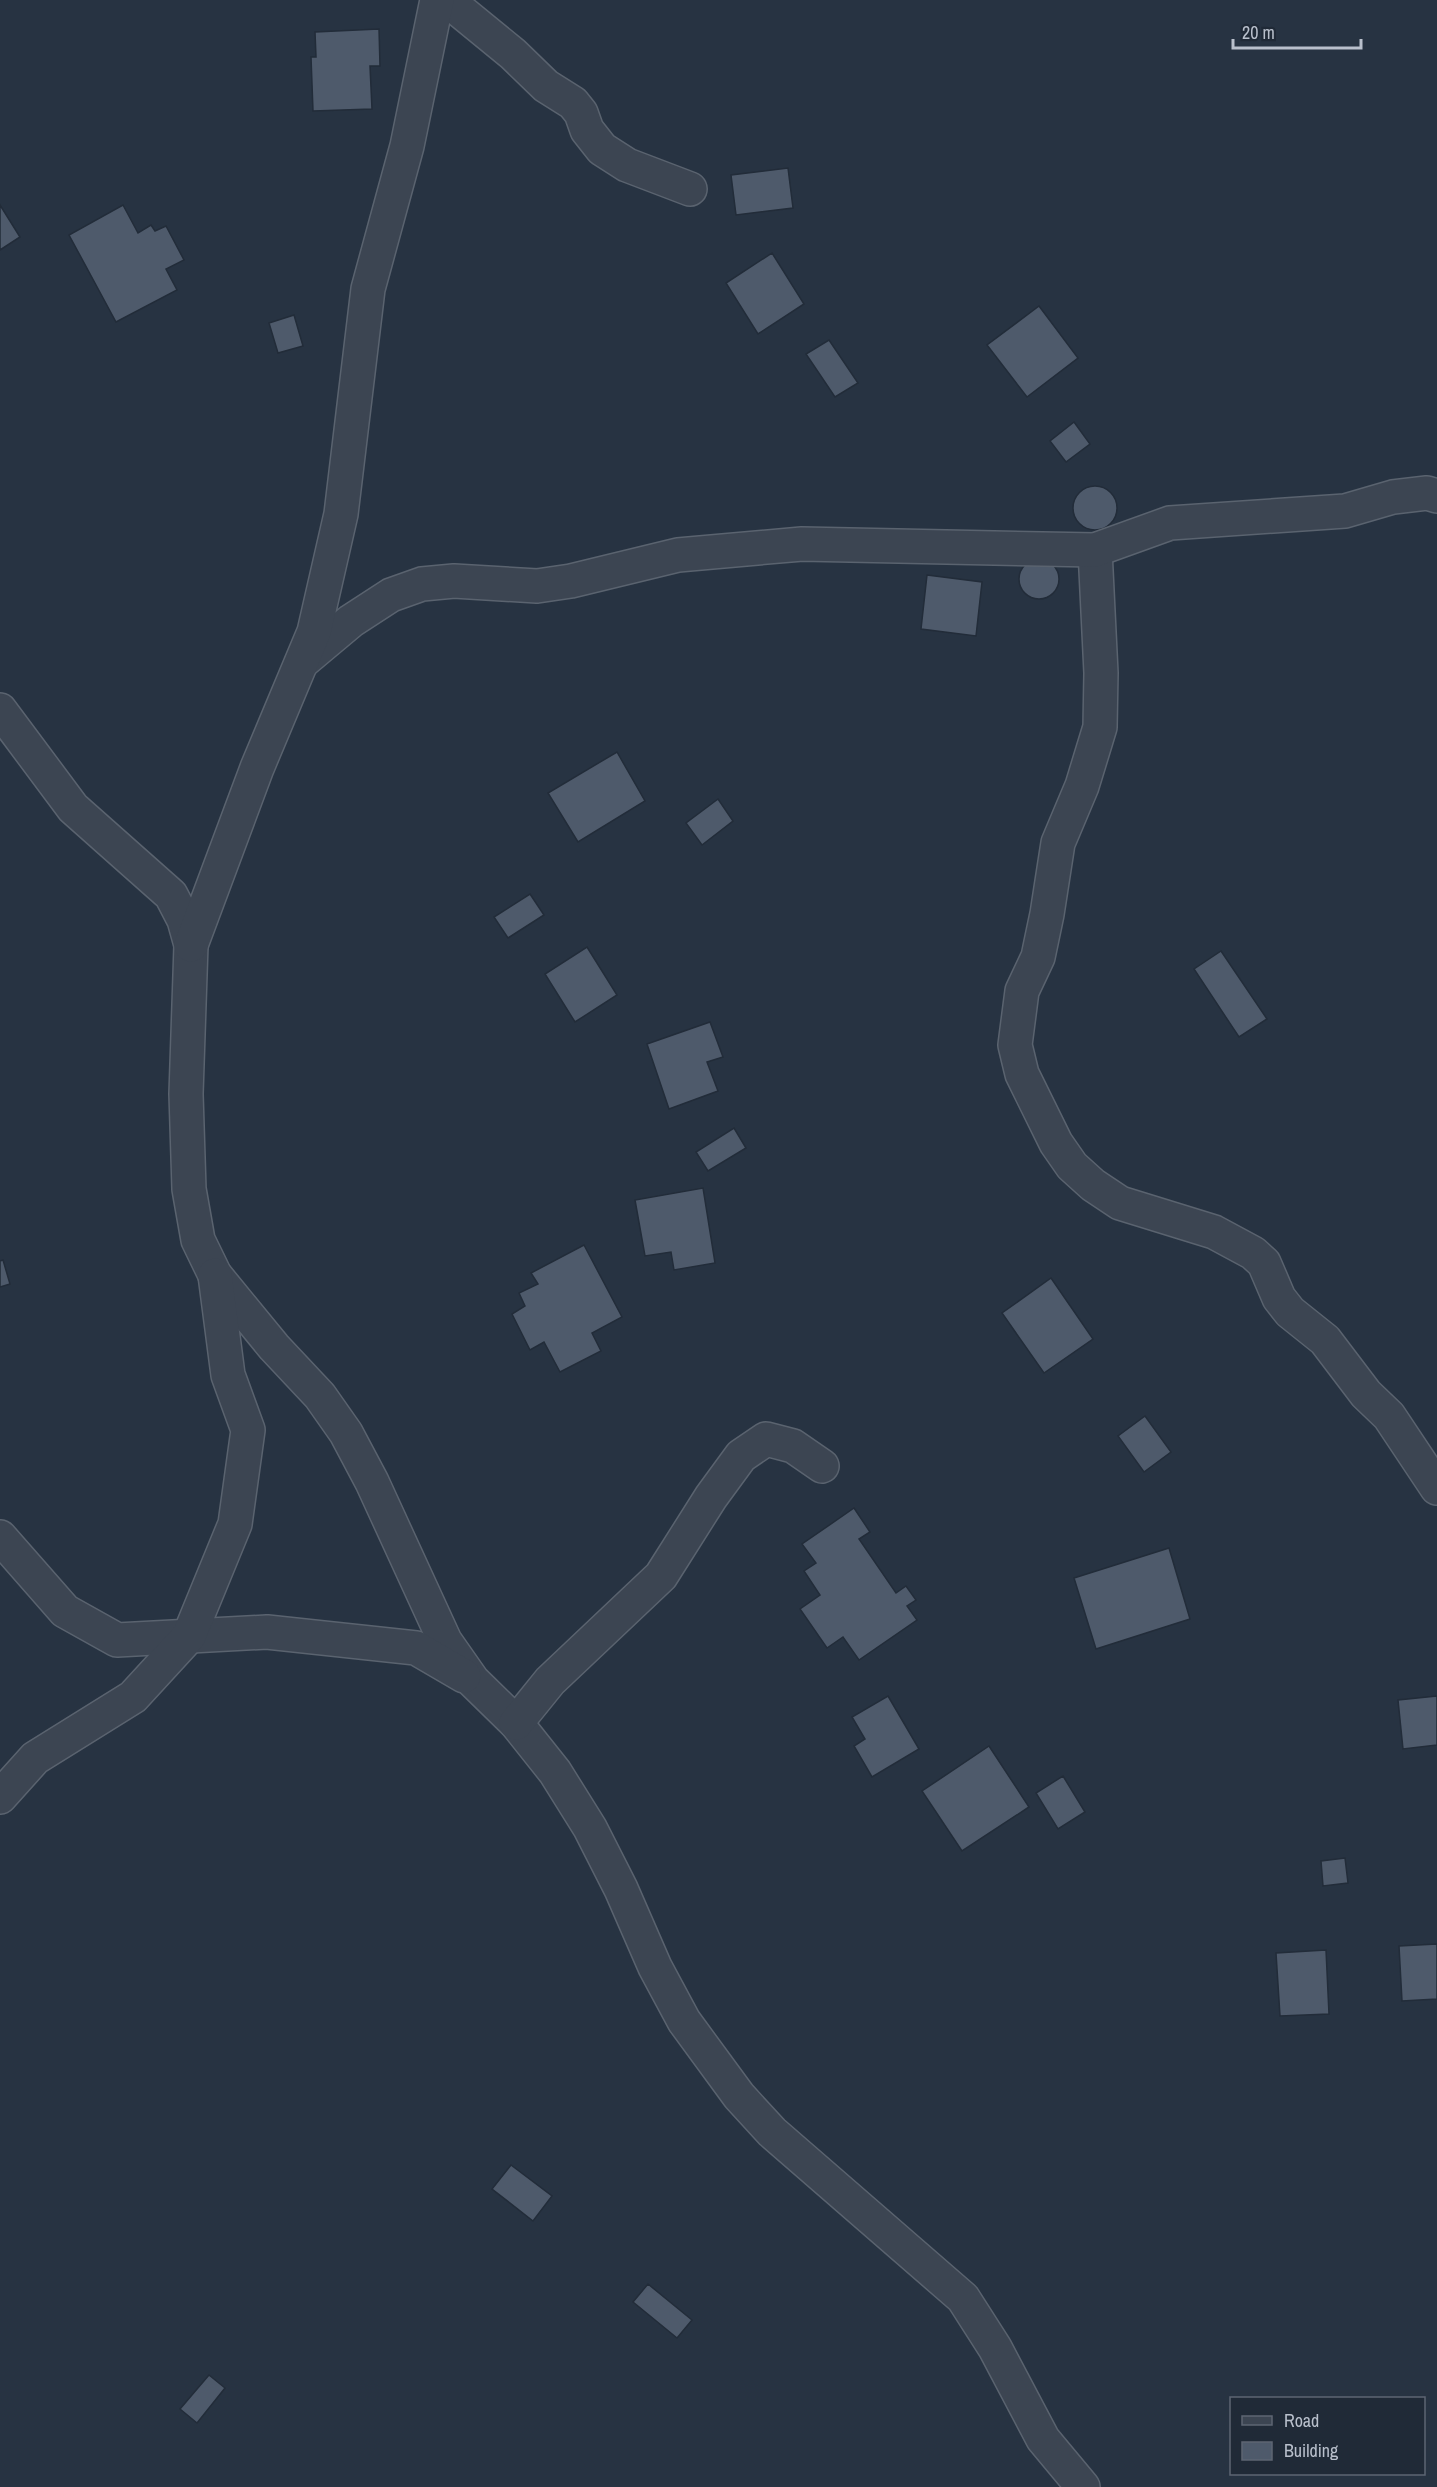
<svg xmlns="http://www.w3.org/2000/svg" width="1437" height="2487" viewBox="0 0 1437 2487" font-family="'Archivo Narrow',sans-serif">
<rect width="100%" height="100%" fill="#273342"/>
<g fill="#4e5a6b" stroke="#222c39" stroke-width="1.5">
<polygon points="379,29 380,66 370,66 372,109 313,111 311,57 316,57 315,32"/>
<polygon points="788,168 793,208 736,215 731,175"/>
<polygon points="0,205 20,237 0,250"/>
<polygon points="123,205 138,233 151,225 155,231 166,226 184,260 166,269 177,290 116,322 69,235"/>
<polygon points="772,253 804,304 758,334 726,283"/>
<polygon points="1039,306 1078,358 1027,397 987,345"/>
<polygon points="294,315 303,346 278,353 269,323"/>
<polygon points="829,340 858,383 835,397 806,354"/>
<polygon points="1074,422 1090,444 1066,462 1050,441"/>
<circle cx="1095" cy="508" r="22"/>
<circle cx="1039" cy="579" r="20"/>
<polygon points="927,575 982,582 976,636 921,629"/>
<polygon points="617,752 645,801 578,842 548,793"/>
<polygon points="718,799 733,821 702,845 686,823"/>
<polygon points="530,894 544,915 508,938 494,917"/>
<polygon points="587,947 617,995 575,1022 545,974"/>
<polygon points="1221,951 1267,1019 1239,1037 1194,969"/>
<polygon points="710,1022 723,1057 707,1062 718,1091 669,1109 647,1044"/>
<polygon points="734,1128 746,1148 708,1171 696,1152"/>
<polygon points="703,1188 715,1263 674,1270 671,1252 645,1256 635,1200"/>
<polygon points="584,1245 622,1317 592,1333 601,1351 560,1372 544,1342 530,1350 512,1314 525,1306 519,1293 538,1284 531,1273"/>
<polygon points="3,1260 10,1284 0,1287 0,1261"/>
<polygon points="1051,1278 1093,1339 1044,1373 1002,1313"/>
<polygon points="1145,1416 1171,1452 1144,1472 1118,1436"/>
<polygon points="854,1508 870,1532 859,1539 896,1593 906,1586 916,1600 907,1606 917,1620 859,1660 843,1637 827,1648 800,1609 820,1595 804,1571 816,1563 802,1544"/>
<polygon points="1169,1548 1190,1619 1096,1649 1074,1578"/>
<polygon points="888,1696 919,1749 872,1777 854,1746 865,1739 852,1717"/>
<polygon points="1437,1696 1437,1745 1403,1749 1398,1700"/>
<polygon points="989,1746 1029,1807 962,1851 922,1791"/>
<polygon points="1063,1776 1085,1812 1058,1829 1036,1793"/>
<polygon points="1345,1858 1348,1883 1323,1886 1321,1861"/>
<polygon points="1437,1944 1437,1999 1402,2001 1399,1946"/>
<polygon points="1326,1950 1329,2014 1280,2016 1276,1953"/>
<polygon points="511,2165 552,2196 533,2221 492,2189"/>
<polygon points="648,2284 692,2320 677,2338 633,2302"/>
<polygon points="209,2375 225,2388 197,2423 180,2409"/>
</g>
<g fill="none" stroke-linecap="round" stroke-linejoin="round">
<defs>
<g id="minor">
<polyline points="447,0 513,54 546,86 573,103 581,113 587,130 602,149 627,165 690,189"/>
<polyline points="1095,550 1101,673 1100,727 1082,786 1058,843 1047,914 1038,957 1022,991 1015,1045 1022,1074 1056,1143 1072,1166 1093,1185 1120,1203 1214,1232 1253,1253 1264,1263 1279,1298 1290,1312 1325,1340 1366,1394 1389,1416 1437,1488"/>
<polyline points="302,662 351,621 391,595 422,584 454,581 537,586 571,581 678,555 802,544 1095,550 1170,523 1345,511 1393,497 1427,493 1437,496"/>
<polyline points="0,710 73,808 171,895 184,920 191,945 186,1094 189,1189 198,1240 215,1275 274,1347 320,1396 346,1433 372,1482 445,1641 473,1681 516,1723 555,1772 590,1828 621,1889 655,1967 684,2021 739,2096 772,2132 963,2298 995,2348 1043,2439 1083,2487"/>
<polyline points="191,945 257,768 314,632 341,514 368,289 407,146 437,0"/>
<polyline points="0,1537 65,1611 117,1640 267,1632 416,1648 464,1676"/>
<polyline points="516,1723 550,1681 661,1576 711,1497 741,1456 766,1439 793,1446 822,1466"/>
<polyline points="0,1797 35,1758 133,1697 189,1636 235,1524 248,1430 228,1375 215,1275"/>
</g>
</defs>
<use href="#minor" stroke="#5a636f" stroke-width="36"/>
<use href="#minor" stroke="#3c4552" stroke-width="33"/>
</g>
<rect x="1230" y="2397" width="195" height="78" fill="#202a37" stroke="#5d6673" stroke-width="1.5"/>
<rect x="1242" y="2416" width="30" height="9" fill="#3c4552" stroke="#5d6673" stroke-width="1.5"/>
<text x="1284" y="2427" font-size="18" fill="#b9c0cc">Road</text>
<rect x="1242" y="2442" width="30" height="18" fill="#4e5a6b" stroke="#5d6673" stroke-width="1.5"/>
<text x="1284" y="2457" font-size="18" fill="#b9c0cc">Building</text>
<path d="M1233 39v9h128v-9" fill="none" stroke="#b9c0cc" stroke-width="3"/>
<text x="1242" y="39" font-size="18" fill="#b9c0cc" stroke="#202a37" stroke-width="4.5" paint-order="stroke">20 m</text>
</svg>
